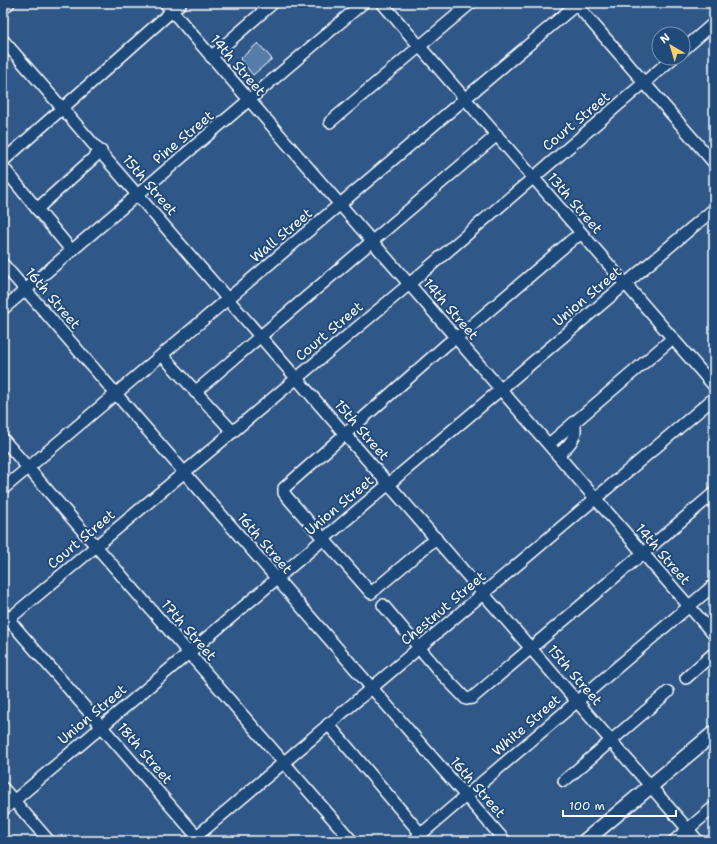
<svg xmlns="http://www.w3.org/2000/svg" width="717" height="844" viewBox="0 0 717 844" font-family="'Shantell Sans',sans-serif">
<rect width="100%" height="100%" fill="#2f5888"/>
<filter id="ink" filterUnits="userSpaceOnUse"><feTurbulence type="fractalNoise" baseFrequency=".025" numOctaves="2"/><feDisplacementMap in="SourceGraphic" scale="8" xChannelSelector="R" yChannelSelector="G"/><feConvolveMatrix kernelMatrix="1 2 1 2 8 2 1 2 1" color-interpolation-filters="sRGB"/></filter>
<g filter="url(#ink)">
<polygon fill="#577baa" stroke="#fff" points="258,43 272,59 253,75 240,59"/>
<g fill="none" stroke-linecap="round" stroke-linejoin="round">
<defs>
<g id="minor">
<polyline points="165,3 714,635"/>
<polyline points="382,3 714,386"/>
<polyline points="575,3 714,163"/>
<polyline points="3,9 9,3"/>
<polyline points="3,40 698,841"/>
<polyline points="683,50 714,23"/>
<polyline points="211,57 273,3"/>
<polyline points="330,122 471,3"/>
<polyline points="3,161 181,3"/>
<polyline points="3,167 37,209"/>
<polyline points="72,251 37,209 101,151"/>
<polyline points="3,264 505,841"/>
<polyline points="3,309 363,3"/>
<polyline points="162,355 233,432"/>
<polyline points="195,392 497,135"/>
<polyline points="3,439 352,841"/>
<polyline points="549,444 673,338"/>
<path d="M558,455C567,447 579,437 574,423"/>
<polyline points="3,489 578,3"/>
<polyline points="436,538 371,593 287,497 284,493 284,488 447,344 464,332 573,239 582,234"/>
<polyline points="383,605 439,671 466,699 472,698 714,493"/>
<polyline points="3,613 201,841"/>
<polyline points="3,624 401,291 673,58"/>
<polyline points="686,678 714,653"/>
<polyline points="328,724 421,834"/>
<polyline points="564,781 668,692"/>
<polyline points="3,788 49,841"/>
<polyline points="3,810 714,209"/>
<polyline points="191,841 714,398"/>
<polyline points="413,841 714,585"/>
<polyline points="674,841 714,807"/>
</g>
<polyline id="major" points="585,841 714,733"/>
</defs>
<use href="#minor" stroke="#fff" stroke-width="14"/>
<use href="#major" stroke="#fff" stroke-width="17"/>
<use href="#minor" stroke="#1f4a7a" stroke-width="11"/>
<use href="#major" stroke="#1f4a7a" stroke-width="14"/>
</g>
</g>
<g text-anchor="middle" stroke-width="4" stroke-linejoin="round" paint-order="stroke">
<g font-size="14" fill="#fff" stroke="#1f4a7a">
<text transform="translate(238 65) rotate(49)" y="5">14th Street</text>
<text transform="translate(576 121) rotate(-40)" y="5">Court Street</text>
<text transform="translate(183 137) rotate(-40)" y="5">Pine Street</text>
<text transform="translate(150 185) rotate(49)" y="5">15th Street</text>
<text transform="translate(575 203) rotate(49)" y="5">13th Street</text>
<text transform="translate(281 235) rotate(-40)" y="5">Wall Street</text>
<text transform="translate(587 296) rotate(-40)" y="5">Union Street</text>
<text transform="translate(53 298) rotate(49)" y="5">16th Street</text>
<text transform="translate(451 309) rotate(49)" y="5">14th Street</text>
<text transform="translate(329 331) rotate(-40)" y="5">Court Street</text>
<text transform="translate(362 430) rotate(49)" y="5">15th Street</text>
<text transform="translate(339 505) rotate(-40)" y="5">Union Street</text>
<text transform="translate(81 539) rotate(-40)" y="5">Court Street</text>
<text transform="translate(265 543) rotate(49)" y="5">16th Street</text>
<text transform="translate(663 554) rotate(49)" y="5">14th Street</text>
<text transform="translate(443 608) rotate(-40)" y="5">Chestnut Street</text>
<text transform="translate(189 630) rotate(49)" y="5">17th Street</text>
<text transform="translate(575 675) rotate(49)" y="5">15th Street</text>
<text transform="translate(92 714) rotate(-40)" y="5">Union Street</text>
<text transform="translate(526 725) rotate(-41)" y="5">White Street</text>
<text transform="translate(145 753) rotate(49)" y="5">18th Street</text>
<text transform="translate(478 787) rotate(49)" y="5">16th Street</text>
</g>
</g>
<rect width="717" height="844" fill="none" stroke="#1f4a7a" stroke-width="16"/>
<rect x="8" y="8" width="701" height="828" fill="none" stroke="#fff" stroke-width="1.5" filter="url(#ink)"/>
<g transform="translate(671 46) rotate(322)"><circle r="19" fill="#1f4a7a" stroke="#7992af"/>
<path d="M0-3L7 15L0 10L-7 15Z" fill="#ffd166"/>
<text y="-6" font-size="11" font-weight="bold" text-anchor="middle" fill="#ffffff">N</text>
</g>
<path d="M563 810v6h113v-6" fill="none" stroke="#ffffff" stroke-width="2"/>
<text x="569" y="810" font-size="12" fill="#ffffff" stroke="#1f4a7a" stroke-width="3" paint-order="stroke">100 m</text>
</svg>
